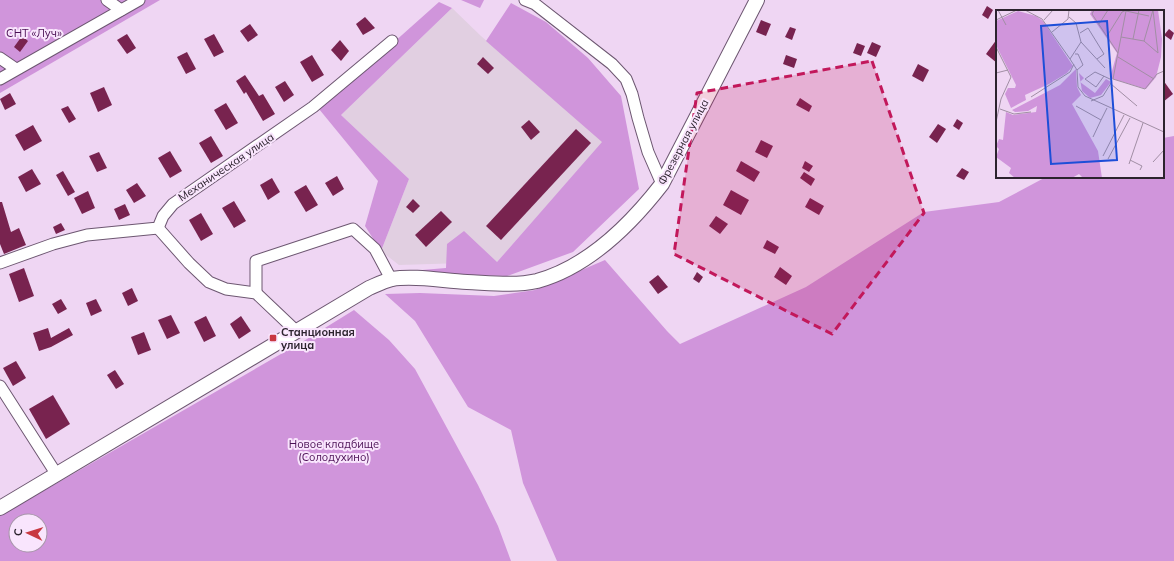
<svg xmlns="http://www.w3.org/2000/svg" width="1174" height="561" viewBox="0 0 1174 561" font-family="Mulish,sans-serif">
<rect width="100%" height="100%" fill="#efd6f3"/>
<polygon fill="#e1cfe1" points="452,8 481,36 603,142 497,262 399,265 381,251 409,179 341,115"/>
<g fill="#d095db" fill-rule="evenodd">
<polygon points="0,0 160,0 0,93"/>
<polygon points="461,0 484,0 480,8"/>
<polygon points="439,2 452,8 341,115 409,179 381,251 365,226 378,181 319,109"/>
<polygon points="511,3 546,22 588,58 621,96 639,189 573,252 507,276 423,274 422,270 446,268 447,244 464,231 497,262 602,142 486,41"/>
<polygon points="1174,136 1174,561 557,561 523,483 511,430 468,407 415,321 385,294 420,293 494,296 535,290 605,260 667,331 680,344 806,287 924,212 999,202 1046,177 1163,177 1163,138"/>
<path d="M354,310L389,340L415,369L478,485L498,526L511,561H0V516L307,339ZM16,521H40V545H16Z"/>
</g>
<g fill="#78234f">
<polygon points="987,6 993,10 988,19 982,15"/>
<polygon points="365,17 375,28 363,35 356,24"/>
<polygon points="761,20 771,24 766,36 756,32"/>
<polygon points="250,24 258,35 248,42 240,31"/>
<polygon points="790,27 796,29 792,40 785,37"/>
<polygon points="1169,29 1174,33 1171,40 1164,35"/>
<polygon points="127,34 136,48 127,54 117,40"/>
<polygon points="214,34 224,52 214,57 204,39"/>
<polygon points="22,36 28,41 20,52 14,47"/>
<polygon points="997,39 997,63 986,54"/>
<polygon points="340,40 349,51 341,61 331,50"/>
<polygon points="872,42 881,46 876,57 867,53"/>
<polygon points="857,43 865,46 861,56 853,53"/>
<polygon points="187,52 196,69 186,74 177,57"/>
<polygon points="312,55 324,75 312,82 300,62"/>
<polygon points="786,55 797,59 794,68 783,64"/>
<polygon points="483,57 494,68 488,74 477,64"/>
<polygon points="918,64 929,70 923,82 912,76"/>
<polygon points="245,75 259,96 263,94 275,114 263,121 246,92 244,94 236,81"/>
<polygon points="1163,80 1173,94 1163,102"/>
<polygon points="285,81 294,95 284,102 275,87"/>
<polygon points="104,87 112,105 98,112 90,93"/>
<polygon points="10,93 16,104 5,110 0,99"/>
<polygon points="800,98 812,106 809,112 796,105"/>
<polygon points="226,103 238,123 226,130 214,110"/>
<polygon points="68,106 76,119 69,123 61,109"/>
<polygon points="957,119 963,123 959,130 953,126"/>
<polygon points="529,120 540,132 531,140 521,127"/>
<polygon points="938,124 946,129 937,143 929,137"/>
<polygon points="33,125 42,141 24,151 15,135"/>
<polygon points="576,129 591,143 501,240 486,226"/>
<polygon points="211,136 223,156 211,163 199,143"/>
<polygon points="761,140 773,146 767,158 755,152"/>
<polygon points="170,151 182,171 170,178 158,158"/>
<polygon points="99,152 107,168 97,172 89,156"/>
<polygon points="741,161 760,172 754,182 736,171"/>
<polygon points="805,161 813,166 809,172 802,168"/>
<polygon points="962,168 969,172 964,180 956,176"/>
<polygon points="32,169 41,184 26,192 18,177"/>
<polygon points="63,171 75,192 68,196 56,175"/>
<polygon points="804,172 815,179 811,186 800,178"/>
<polygon points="337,176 344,189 333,196 325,183"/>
<polygon points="272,178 280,192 268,200 260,185"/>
<polygon points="137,183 146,196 134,203 126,190"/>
<polygon points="306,185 318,205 306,212 294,192"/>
<polygon points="731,190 749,200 741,215 723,205"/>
<polygon points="88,191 95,208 82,214 74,198"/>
<polygon points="810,198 824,206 819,215 805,207"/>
<polygon points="413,199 420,206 413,213 406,207"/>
<polygon points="234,201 246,221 234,228 222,208"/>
<polygon points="0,202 2,202 11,232 19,228 26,245 4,254 0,244"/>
<polygon points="125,204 130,215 119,220 114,209"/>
<polygon points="441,211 452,222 426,247 415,235"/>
<polygon points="201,213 213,234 201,241 189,220"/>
<polygon points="716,216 728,224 720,234 709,226"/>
<polygon points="61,223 65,230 56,234 53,227"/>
<polygon points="767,240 779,247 775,254 763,248"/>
<polygon points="780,267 792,276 786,285 774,277"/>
<polygon points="24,268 34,296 19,302 9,274"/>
<polygon points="697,272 703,277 699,283 693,279"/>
<polygon points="658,275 668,287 658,294 649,282"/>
<polygon points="132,288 138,301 128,306 122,293"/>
<polygon points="61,299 67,309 58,314 52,304"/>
<polygon points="96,299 102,311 91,316 86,303"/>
<polygon points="171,315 180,333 167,339 158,320"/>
<polygon points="206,316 216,336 204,342 194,322"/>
<polygon points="241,316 251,331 239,339 230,324"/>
<polygon points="48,328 51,338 69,328 73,335 51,347 39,351 33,333"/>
<polygon points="144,332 151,350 138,355 131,337"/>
<polygon points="16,361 26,378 13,386 3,368"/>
<polygon points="115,370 124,384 116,389 107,375"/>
<polygon points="53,395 70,424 46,439 29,409"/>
</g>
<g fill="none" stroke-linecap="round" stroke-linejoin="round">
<defs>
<g id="minor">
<polyline points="107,0 121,10"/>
<polyline points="525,0 535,4 612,64 626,79 632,94 638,118 648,152 662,184"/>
<polyline points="0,58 16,69"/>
<polyline points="0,79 139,0"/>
<polyline points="158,228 189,263 209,282 226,289 256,293 295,330"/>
<polyline points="0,263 53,244 87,235 158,228 163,216 173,204 313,107 392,41"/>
<polyline points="256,293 256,261 353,229 375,249 391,279"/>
<polyline points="0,386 57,475"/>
</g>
<path id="tertiary" d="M0,508L369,288C376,285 384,281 392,279C415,275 444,281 467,282C490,283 515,286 537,281C588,267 631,224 662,184L757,0"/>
</defs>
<use href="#minor" stroke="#6d5771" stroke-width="13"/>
<use href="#tertiary" stroke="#6d5771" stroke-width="16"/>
<use href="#minor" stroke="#fff" stroke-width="11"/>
<use href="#tertiary" stroke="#fff" stroke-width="14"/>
</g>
<path fill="#c2185b" fill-opacity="0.2" stroke="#c2185b" stroke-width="3" stroke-dasharray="8 5" stroke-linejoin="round" d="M872,61L924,213L832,334L674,254L697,93Z"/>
<rect fill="#c83841" stroke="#f9e5fd" stroke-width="1.5" x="269" y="334" width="8" height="8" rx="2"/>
<g text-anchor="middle" stroke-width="4" stroke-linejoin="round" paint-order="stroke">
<g font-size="11" fill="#4a0f54" stroke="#f9e5fd">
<text x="34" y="37">СНТ «Луч»</text>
<text x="334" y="448">Новое кладбище<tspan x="334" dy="13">(Солодухино)</tspan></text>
</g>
<g font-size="11" fill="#2c232e" stroke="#f9e5fd">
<text transform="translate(683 142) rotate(-62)" y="4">Фрезерная улица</text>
<text transform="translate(226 167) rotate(-34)" y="4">Механическая улица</text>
</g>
<g font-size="11" font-weight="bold" fill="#2c232e" stroke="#f9e5fd" text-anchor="start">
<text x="281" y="336">Станционная<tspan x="281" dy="13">улица</tspan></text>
</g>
</g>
<g transform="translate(996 10)">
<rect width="168" height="168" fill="#efd6f3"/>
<path d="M96,0H162L166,29L165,47L160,67L150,79L114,68L121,43L94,4ZM22,1L40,6L47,11L77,56L71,63L53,74L29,85L30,90L15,98L9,84L12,78H19L20,75L0,35V11ZM80,59L81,77L85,85L76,94L102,141L106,168H87L83,164L76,168H19L13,163L15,158L0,147L3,139L0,136L3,129L7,130L10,102L17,105L40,102L41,96L32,101L19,102L16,100L64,75ZM83,63L88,68L84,72L99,83L110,69L115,72L105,85L94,88L86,81Z" fill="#d095db"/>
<path fill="none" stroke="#a18ea4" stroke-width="1" d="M2,0L10,15M29,0L46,9L74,49L81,60L82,77L89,86L168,122M98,0L96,4L122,43M153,6L130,1L117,69L149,79L161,64L168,61M73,7L80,13L85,32L109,58M0,10L21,0M48,10L57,0M103,14L112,0M56,22L72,9L73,0M84,23L92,18L108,44L101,49M111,26L126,2L131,0M125,27L148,31L157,0M137,29L143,0M148,31L162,43L157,0M0,37L15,67L5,89L0,112M79,44H82L87,55L81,60M122,47L158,69M74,49L85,32M0,63L12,60M108,66L100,77L89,69L99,62L116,70M115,74L141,96M35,87L74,62L78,54M95,91L107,86L115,73M80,96L105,110L97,127M4,99L18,104L35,102M105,110L111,98M107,146L128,105M112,149L134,108M134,150L146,156L144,160M157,152L168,140M133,154L147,113"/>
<path fill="#1d4ed8" fill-opacity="0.15" stroke="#1d4ed8" stroke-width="2" d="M111,11L121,150L55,154L45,16Z"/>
<rect width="168" height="168" fill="none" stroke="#2c232e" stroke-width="2"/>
</g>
<g transform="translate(28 533) rotate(274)"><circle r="19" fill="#f9e5fd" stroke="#a797aa"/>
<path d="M0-3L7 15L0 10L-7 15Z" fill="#c83841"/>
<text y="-6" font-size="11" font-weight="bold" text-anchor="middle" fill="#2c232e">С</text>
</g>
</svg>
